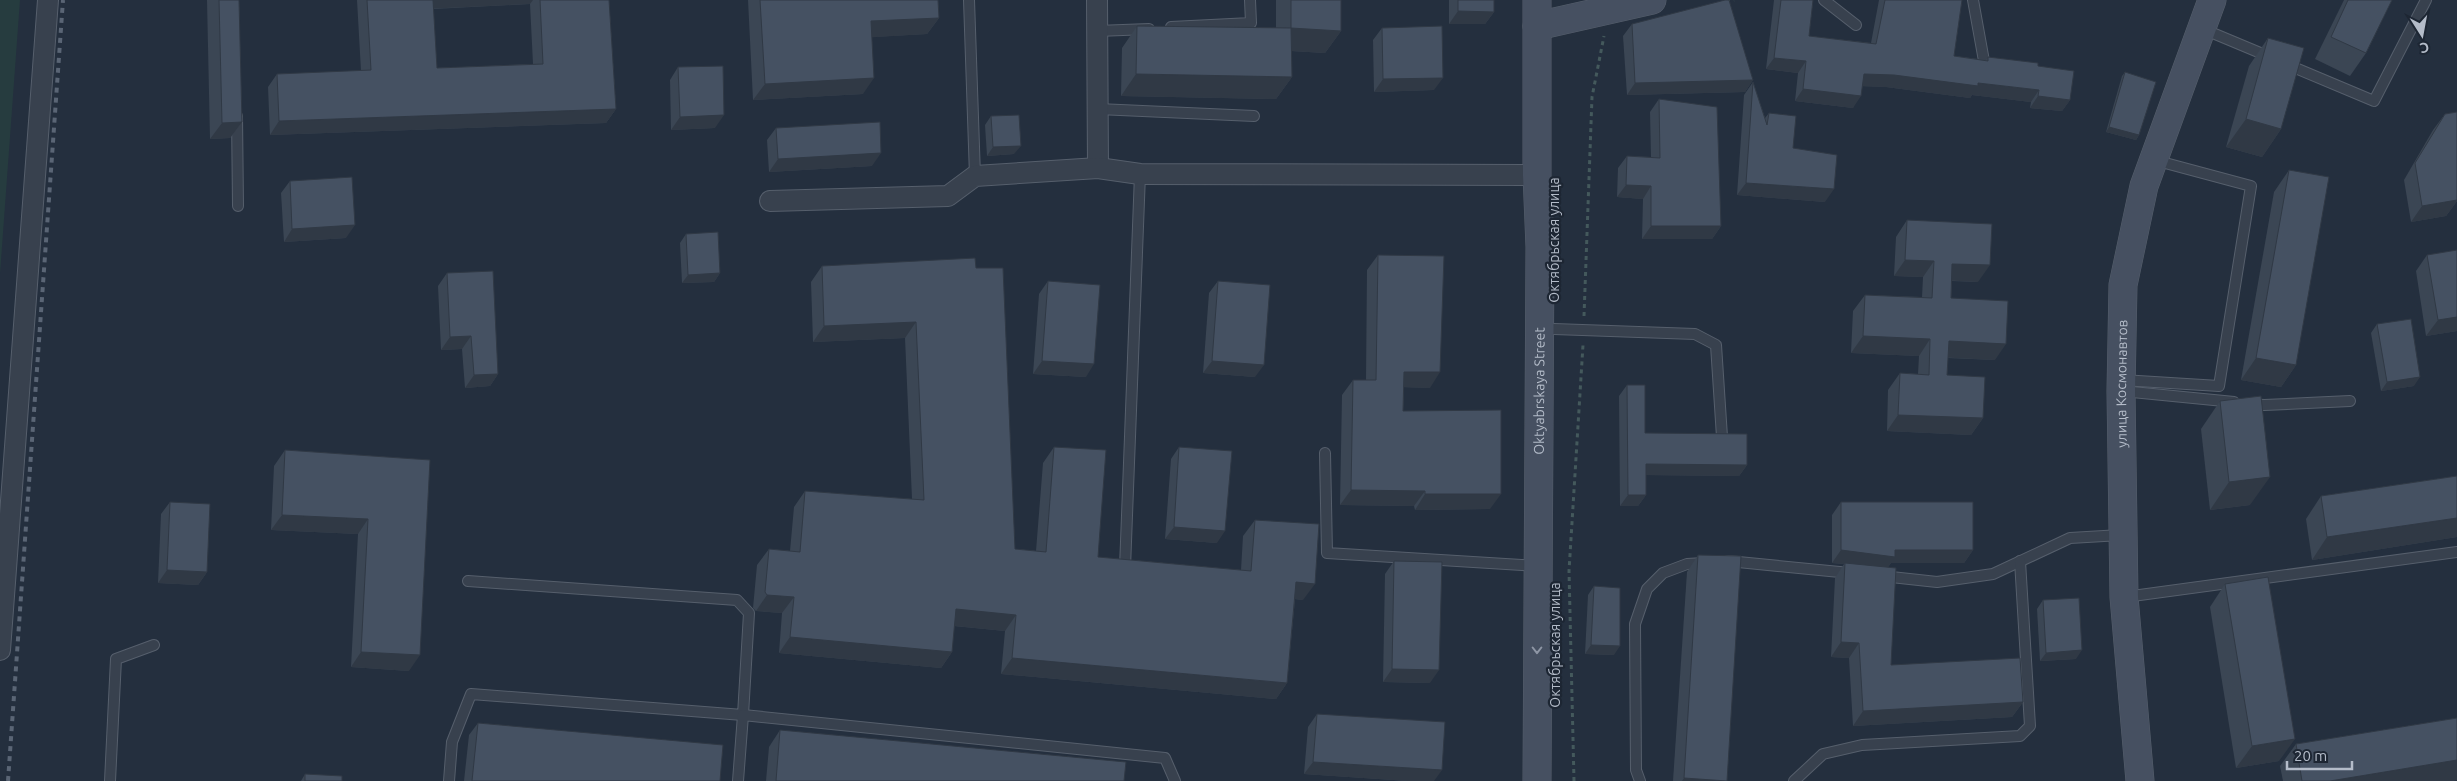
<svg xmlns="http://www.w3.org/2000/svg" width="2457" height="781" viewBox="0 0 2457 781" font-family="Ubuntu,sans-serif">
<rect width="100%" height="100%" fill="#242f3e"/>
<polygon fill="#263c3f" points="0,0 20,0 0,274"/>
<g fill="none" stroke-linecap="round" stroke-linejoin="round">
<defs>
<g id="lane">
<polyline points="969,0 975,176"/>
<polyline points="1824,0 1856,25"/>
<polyline points="1973,0 1984,61"/>
<polyline points="1171,27 1251,23 1250,0"/>
<polyline points="2203,29 2270,57"/>
<polyline points="1097,31 1149,29"/>
<polyline points="2286,64 2374,101 2426,0"/>
<polyline points="1098,109 1254,116"/>
<polyline points="237,116 238,206"/>
<polyline points="1554,329 1695,334 1716,345 1722,437"/>
<polyline points="2122,380 2219,386 2251,186 2154,160"/>
<polyline points="2122,391 2234,402"/>
<polyline points="2249,404 2264,405 2350,401"/>
<polyline points="1325,453 1327,553 1537,566"/>
<polyline points="1728,561 1850,573"/>
<polyline points="1125,568 1140,174"/>
<polyline points="1882,576 1937,582 1993,574 2070,538 2121,535"/>
<polyline points="2125,597 2457,552"/>
<polyline points="110,781 116,659 154,645"/>
<polyline points="449,781 452,742 471,694 743,715 749,613 737,600 468,581"/>
<polyline points="738,781 743,715 1165,758 1175,781"/>
<polyline points="1640,781 1636,770 1635,624 1647,589 1663,573 1687,564 1704,563"/>
<polyline points="1794,781 1823,754 1862,745 2020,736 2030,726 2020,561"/>
</g>
<g id="street">
<polyline points="1097,0 1098,168"/>
<polyline points="770,201 948,196 975,176 1098,168 1140,174 1537,175"/>
<polyline points="0,650 48,0"/>
</g>
<g id="secondary">
<polyline points="1537,26 1652,0"/>
<path id="s1" d="M1537,781L1540,247L1537,175V0"/>
<path id="s2" d="M2140,781L2124,597L2121,391L2123,285L2144,186L2212,0"/>
</g>
</defs>
<use href="#lane" stroke="#565f6c" stroke-width="12"/>
<use href="#street" stroke="#565f6c" stroke-width="22"/>
<use href="#secondary" stroke="#565f6c" stroke-width="29"/>
<g stroke="#44595c" stroke-width="3" stroke-dasharray="4 4" stroke-linecap="butt">
<polyline points="1726,2 1734,0"/>
<polyline points="1584,316 1592,97 1604,36"/>
<polyline points="1574,781 1569,571 1583,345"/>
</g>
<use href="#lane" stroke="#38414e" stroke-width="10"/>
<use href="#street" stroke="#38414e" stroke-width="20"/>
<use href="#secondary" stroke="#465061" stroke-width="28"/>
<polyline stroke="#5a6575" stroke-width="4" stroke-dasharray="5 5" stroke-linecap="butt" points="8,781 63,0"/>
</g>
<g fill="#3b4654" fill-rule="evenodd">
<polygon points="207,0 239,0 242,122 230,138 210,139"/>
<path d="M357,0H609L616,109L606,123L270,135L268,87L277,74L361,71ZM530,4L533,64L437,68L433,9Z"/>
<polygon points="748,0 938,0 939,18 927,34 872,37 863,94 753,100"/>
<polygon points="1276,0 1341,0 1341,31 1325,53 1291,51 1292,77 1276,99 1121,96 1122,48 1137,26 1276,28"/>
<polygon points="1449,0 1494,0 1494,12 1485,24 1449,24"/>
<polygon points="1774,0 1813,0 1809,36 1871,43 1879,0 1962,0 1954,56 1986,60 1988,57 2038,66 2070,100 2062,111 2030,108 2031,102 1972,95 1970,98 1886,87 1862,86 1853,108 1795,101 1798,73 1766,69"/>
<polygon points="2344,0 2392,0 2366,53 2350,76 2315,59"/>
<polygon points="1632,24 1753,80 1745,92 1627,95 1623,36"/>
<polygon points="1382,28 1434,90 1374,92 1373,40"/>
<polygon points="2268,38 2281,129 2262,157 2226,147 2249,66"/>
<polygon points="678,67 715,128 671,130 670,80"/>
<polygon points="2125,72 2139,135 2136,140 2106,132 2122,76"/>
<polygon points="1753,82 1765,118 1769,113 1825,202 1737,195 1744,95"/>
<polygon points="1659,99 1721,226 1712,239 1642,239 1643,199 1617,197 1618,168 1627,156 1651,157 1650,112"/>
<polygon points="2457,112 2457,201 2446,216 2411,222 2404,180 2433,130 2445,114"/>
<polygon points="991,116 1014,154 987,156 985,125"/>
<polygon points="776,128 872,166 769,172 767,140"/>
<polygon points="2289,170 2296,365 2281,387 2241,380 2274,192"/>
<polygon points="290,181 346,238 284,242 281,193"/>
<polygon points="1907,220 1978,282 1952,281 1951,298 1995,360 1948,358 1947,375 1983,418 1971,435 1887,431 1888,390 1900,373 1918,374 1919,356 1851,353 1853,311 1865,295 1922,297 1923,277 1894,276 1896,237"/>
<polygon points="686,234 720,273 714,282 682,283 680,243"/>
<polygon points="1378,255 1430,388 1404,387 1403,411 1490,509 1415,510 1414,506 1340,505 1342,395 1353,380 1366,380 1367,270"/>
<polygon points="2427,255 2457,331 2426,336 2416,271"/>
<polygon points="822,266 976,268 1015,549 1036,551 1043,463 1054,447 1098,557 1241,570 1243,536 1255,520 1303,600 1295,599 1287,683 1276,699 1001,674 1005,631 954,626 952,652 941,668 779,653 782,613 756,611 753,608 757,565 769,549 790,551 794,507 805,491 912,499 905,338 813,342 811,282"/>
<polygon points="447,273 498,374 490,386 465,388 462,349 441,350 438,286"/>
<polygon points="1048,281 1086,377 1033,374 1039,294"/>
<polygon points="1218,281 1255,377 1203,373 1209,293"/>
<polygon points="2377,324 2414,386 2381,391 2371,333"/>
<polygon points="1627,385 1645,433 1747,465 1739,476 1646,475 1646,495 1638,506 1620,506 1619,396"/>
<polygon points="2220,401 2250,505 2210,510 2201,429"/>
<polygon points="1179,447 1217,543 1165,539 1171,459"/>
<polygon points="285,450 430,460 409,671 351,667 358,534 271,530 274,466"/>
<polygon points="2457,476 2457,537 2312,560 2306,519 2321,496"/>
<polygon points="170,502 207,572 198,585 158,583 161,514"/>
<polygon points="1841,502 1973,550 1964,563 1891,563 1888,567 1891,665 2023,702 2012,717 1853,726 1849,658 1831,657 1835,578 1844,564 1832,563 1832,515"/>
<polygon points="1698,555 1727,781 1673,781 1687,572"/>
<polygon points="1394,561 1430,683 1383,682 1385,574"/>
<polygon points="2225,584 2279,761 2236,768 2210,607"/>
<polygon points="1594,586 1614,655 1585,654 1588,595"/>
<polygon points="2043,600 2076,659 2040,661 2037,609"/>
<polygon points="1317,714 1434,781 1408,781 1304,774 1308,727"/>
<polygon points="2457,718 2457,780 2451,781 2283,781 2280,766 2296,744"/>
<polygon points="478,723 720,781 464,781 469,735"/>
<polygon points="780,730 1124,781 766,781 769,747"/>
<polygon points="305,774 342,781 301,781"/>
</g>
<g fill="#303945">
<polygon points="430,0 533,0 530,4 423,9"/>
<polygon points="1458,11 1494,12 1485,24 1449,24"/>
<polygon points="939,18 927,34 860,38 871,21"/>
<polygon points="1291,28 1341,31 1325,53 1275,50"/>
<polygon points="1774,58 1806,61 1798,73 1766,69"/>
<polygon points="1136,74 1292,77 1276,99 1121,96"/>
<polygon points="1864,74 1894,75 1978,83 2039,90 2031,102 1972,95 1970,98 1886,87 1855,86"/>
<polygon points="874,78 863,94 753,100 765,84"/>
<polygon points="1443,78 1434,90 1374,92 1383,79"/>
<polygon points="1753,80 1745,92 1627,95 1635,83"/>
<polygon points="1803,89 1861,96 1853,108 1795,101"/>
<polygon points="2038,96 2070,100 2062,111 2030,108"/>
<polygon points="616,109 606,123 270,135 279,121"/>
<polygon points="724,115 715,128 671,130 680,117"/>
<polygon points="2246,119 2281,129 2262,157 2226,147"/>
<polygon points="242,122 230,138 210,139 222,123"/>
<polygon points="2109,127 2139,135 2136,140 2106,132"/>
<polygon points="1021,146 1014,154 987,156 993,147"/>
<polygon points="881,153 872,166 769,172 778,159"/>
<polygon points="1746,183 1834,189 1825,202 1737,195"/>
<polygon points="1626,185 1651,186 1643,199 1617,197"/>
<polygon points="2457,200 2457,201 2446,216 2411,222 2422,206"/>
<polygon points="355,225 346,238 284,242 292,229"/>
<polygon points="1651,226 1721,226 1712,239 1642,239"/>
<polygon points="1905,260 1934,261 1923,277 1894,276"/>
<polygon points="1952,264 1990,265 1978,282 1941,280"/>
<polygon points="720,273 714,282 682,283 688,275"/>
<polygon points="2457,317 2457,331 2426,336 2438,320"/>
<polygon points="916,322 905,338 813,342 824,326"/>
<polygon points="471,336 462,349 441,350 450,337"/>
<polygon points="1863,336 1930,339 1919,356 1851,353"/>
<polygon points="1949,341 2006,344 1995,360 1937,357"/>
<polygon points="2256,358 2296,365 2281,387 2241,380"/>
<polygon points="1042,361 1094,364 1086,377 1033,374"/>
<polygon points="1212,361 1264,365 1255,377 1203,373"/>
<polygon points="1404,372 1440,372 1430,388 1393,387"/>
<polygon points="498,374 490,386 465,388 474,375"/>
<polygon points="2420,377 2414,386 2381,391 2387,382"/>
<polygon points="1898,415 1983,418 1971,435 1887,431"/>
<polygon points="1646,464 1747,465 1739,476 1638,475"/>
<polygon points="2270,477 2250,505 2210,510 2229,482"/>
<polygon points="1351,490 1425,491 1414,506 1340,505"/>
<polygon points="1425,494 1501,494 1490,509 1415,510"/>
<polygon points="1628,495 1646,495 1638,506 1620,506"/>
<polygon points="282,515 368,519 358,534 271,530"/>
<polygon points="2457,518 2457,537 2312,560 2327,537"/>
<polygon points="1174,527 1225,531 1217,543 1165,539"/>
<polygon points="1841,550 1973,550 1964,563 1891,563 1886,570 1845,563 1844,564 1832,563"/>
<polygon points="167,570 207,572 198,585 158,583"/>
<polygon points="1296,582 1315,584 1303,600 1285,598"/>
<polygon points="767,595 794,597 782,613 756,611"/>
<polygon points="956,609 1016,615 1005,631 945,625"/>
<polygon points="790,637 952,652 941,668 779,653"/>
<polygon points="1841,642 1859,643 1849,658 1831,657"/>
<polygon points="1591,645 1620,646 1614,655 1585,654"/>
<polygon points="2082,650 2076,659 2040,661 2046,653"/>
<polygon points="361,652 420,655 409,671 351,667"/>
<polygon points="1012,658 1287,683 1276,699 1001,674"/>
<polygon points="1392,669 1439,670 1430,683 1383,682"/>
<polygon points="2023,702 2012,717 1853,726 1863,711"/>
<polygon points="2295,739 2279,761 2236,768 2252,746"/>
<polygon points="2457,760 2457,780 2451,781 2330,781"/>
<polygon points="1313,762 1442,770 1434,781 1408,781 1304,774"/>
<polygon points="1684,778 1727,781 1682,781"/>
</g>
<g fill="#455162" stroke="#303945">
<polygon points="219,0 239,0 242,122 222,123"/>
<polygon points="367,0 433,0 437,68 543,64 540,0 609,0 616,109 279,121 277,74 371,70"/>
<polygon points="760,0 938,0 939,18 871,21 874,78 765,84"/>
<polygon points="1291,0 1341,0 1341,31 1291,28"/>
<polygon points="1458,0 1494,0 1494,12 1458,11"/>
<polygon points="1725,0 1729,0 1753,80 1635,83 1632,24"/>
<polygon points="1781,0 1813,0 1809,36 1876,44 1885,0 1962,0 1954,56 1988,61 1988,57 2038,63 2038,66 2074,71 2070,100 2038,96 2039,90 1978,83 1978,86 1894,75 1864,74 1861,96 1803,89 1806,61 1774,58"/>
<polygon points="2348,0 2392,0 2366,53 2331,37"/>
<polygon points="1137,26 1291,28 1292,77 1136,74"/>
<polygon points="1442,26 1443,78 1383,79 1382,28"/>
<polygon points="2268,38 2304,48 2281,129 2246,119"/>
<polygon points="723,66 724,115 680,117 678,67"/>
<polygon points="2125,72 2156,82 2139,135 2109,127"/>
<polygon points="1753,82 1767,125 1769,113 1796,116 1793,148 1837,155 1834,189 1746,183"/>
<polygon points="1659,99 1717,107 1721,226 1651,226 1651,186 1626,185 1627,156 1660,158"/>
<polygon points="2457,112 2457,200 2422,206 2415,163 2445,114"/>
<polygon points="1019,115 1021,146 993,147 991,116"/>
<polygon points="880,122 881,153 778,159 776,128"/>
<polygon points="2289,170 2329,177 2296,365 2256,358"/>
<polygon points="352,177 355,225 292,229 290,181"/>
<polygon points="1907,220 1992,224 1990,265 1952,264 1951,298 2008,301 2006,344 1949,341 1947,375 1985,377 1983,418 1898,415 1900,373 1929,375 1930,339 1863,336 1865,295 1932,298 1934,261 1905,260"/>
<polygon points="718,232 720,273 688,275 686,234"/>
<polygon points="2457,250 2457,317 2438,320 2427,255"/>
<polygon points="1378,255 1444,256 1440,372 1404,372 1403,411 1501,410 1501,494 1425,494 1425,491 1351,490 1353,380 1376,380"/>
<polygon points="975,258 976,268 1003,268 1015,549 1046,552 1054,447 1106,450 1098,557 1251,571 1255,520 1319,524 1315,584 1296,582 1287,683 1012,658 1016,615 956,609 952,652 790,637 794,597 767,595 765,592 769,549 800,552 805,491 924,500 916,322 824,326 822,266"/>
<polygon points="493,271 498,374 474,375 471,336 450,337 447,273"/>
<polygon points="1048,281 1100,285 1094,364 1042,361"/>
<polygon points="1218,281 1270,285 1264,365 1212,361"/>
<polygon points="2411,319 2420,377 2387,382 2377,324"/>
<polygon points="1627,385 1645,385 1645,433 1747,434 1747,465 1646,464 1646,495 1628,495"/>
<polygon points="2261,396 2270,477 2229,482 2220,401"/>
<polygon points="1179,447 1232,451 1225,531 1174,527"/>
<polygon points="285,450 430,460 420,655 361,652 368,519 282,515"/>
<polygon points="2457,476 2457,518 2327,537 2321,496"/>
<polygon points="170,502 210,504 207,572 167,570"/>
<polygon points="1841,502 1973,502 1973,550 1895,550 1895,557 1841,550"/>
<polygon points="1698,555 1741,556 1727,781 1684,778"/>
<polygon points="1394,561 1442,562 1439,670 1392,669"/>
<polygon points="1845,563 1896,568 1891,665 2020,658 2023,702 1863,711 1859,643 1841,642"/>
<polygon points="2268,577 2295,739 2252,746 2225,584"/>
<polygon points="1594,586 1620,588 1620,646 1591,645"/>
<polygon points="2079,598 2082,650 2046,653 2043,600"/>
<polygon points="1317,714 1445,722 1442,770 1313,762"/>
<polygon points="2457,718 2457,760 2330,781 2302,781 2296,744"/>
<polygon points="478,723 723,745 720,781 472,781"/>
<polygon points="780,730 1126,762 1124,781 776,781"/>
<polygon points="305,774 342,776 342,781 305,781"/>
</g>
<defs><path id="oneway-chevron" d="M-2-3.5L2.5 0L-2 3.5" fill="none" stroke-width="1.6" stroke-linecap="round" stroke-linejoin="round" transform="scale(1.25)"/></defs>
<use stroke="#8e96a5" href="#oneway-chevron" transform="translate(1537 650) rotate(90)"/>
<g text-anchor="middle" stroke-width="4.5" stroke-linejoin="round" paint-order="stroke">
<g font-size="14" fill="#b4bcc9" stroke="#1d2633">
<text transform="translate(1554 240) rotate(-90)" y="5">Октябрьская улица</text>
<text dy="5" stroke="none"><textPath href="#s2" startOffset="398">улица Космонавтов</textPath></text>
<text dy="5" stroke="none"><textPath href="#s1" startOffset="390">Oktyabrskaya Street</textPath></text>
<text transform="translate(1555 645) rotate(-90)" y="5">Октябрьская улица</text>
</g>
</g>
<g transform="translate(2422 35) rotate(169)" stroke="#1d2633" stroke-width="4" paint-order="stroke">
<path d="M0-4L9 19L0 12L-9 19Z" fill="#b4bcc9"/>
<text y="-8" font-size="14" font-weight="bold" text-anchor="middle" fill="#b4bcc9">С</text>
</g>
<path d="M2287 761v8h65v-8" fill="none" stroke="#b4bcc9" stroke-width="2.5"/>
<text x="2294" y="761" font-size="15" fill="#b4bcc9" stroke="#1d2633" stroke-width="4" paint-order="stroke">20 m</text>
</svg>
